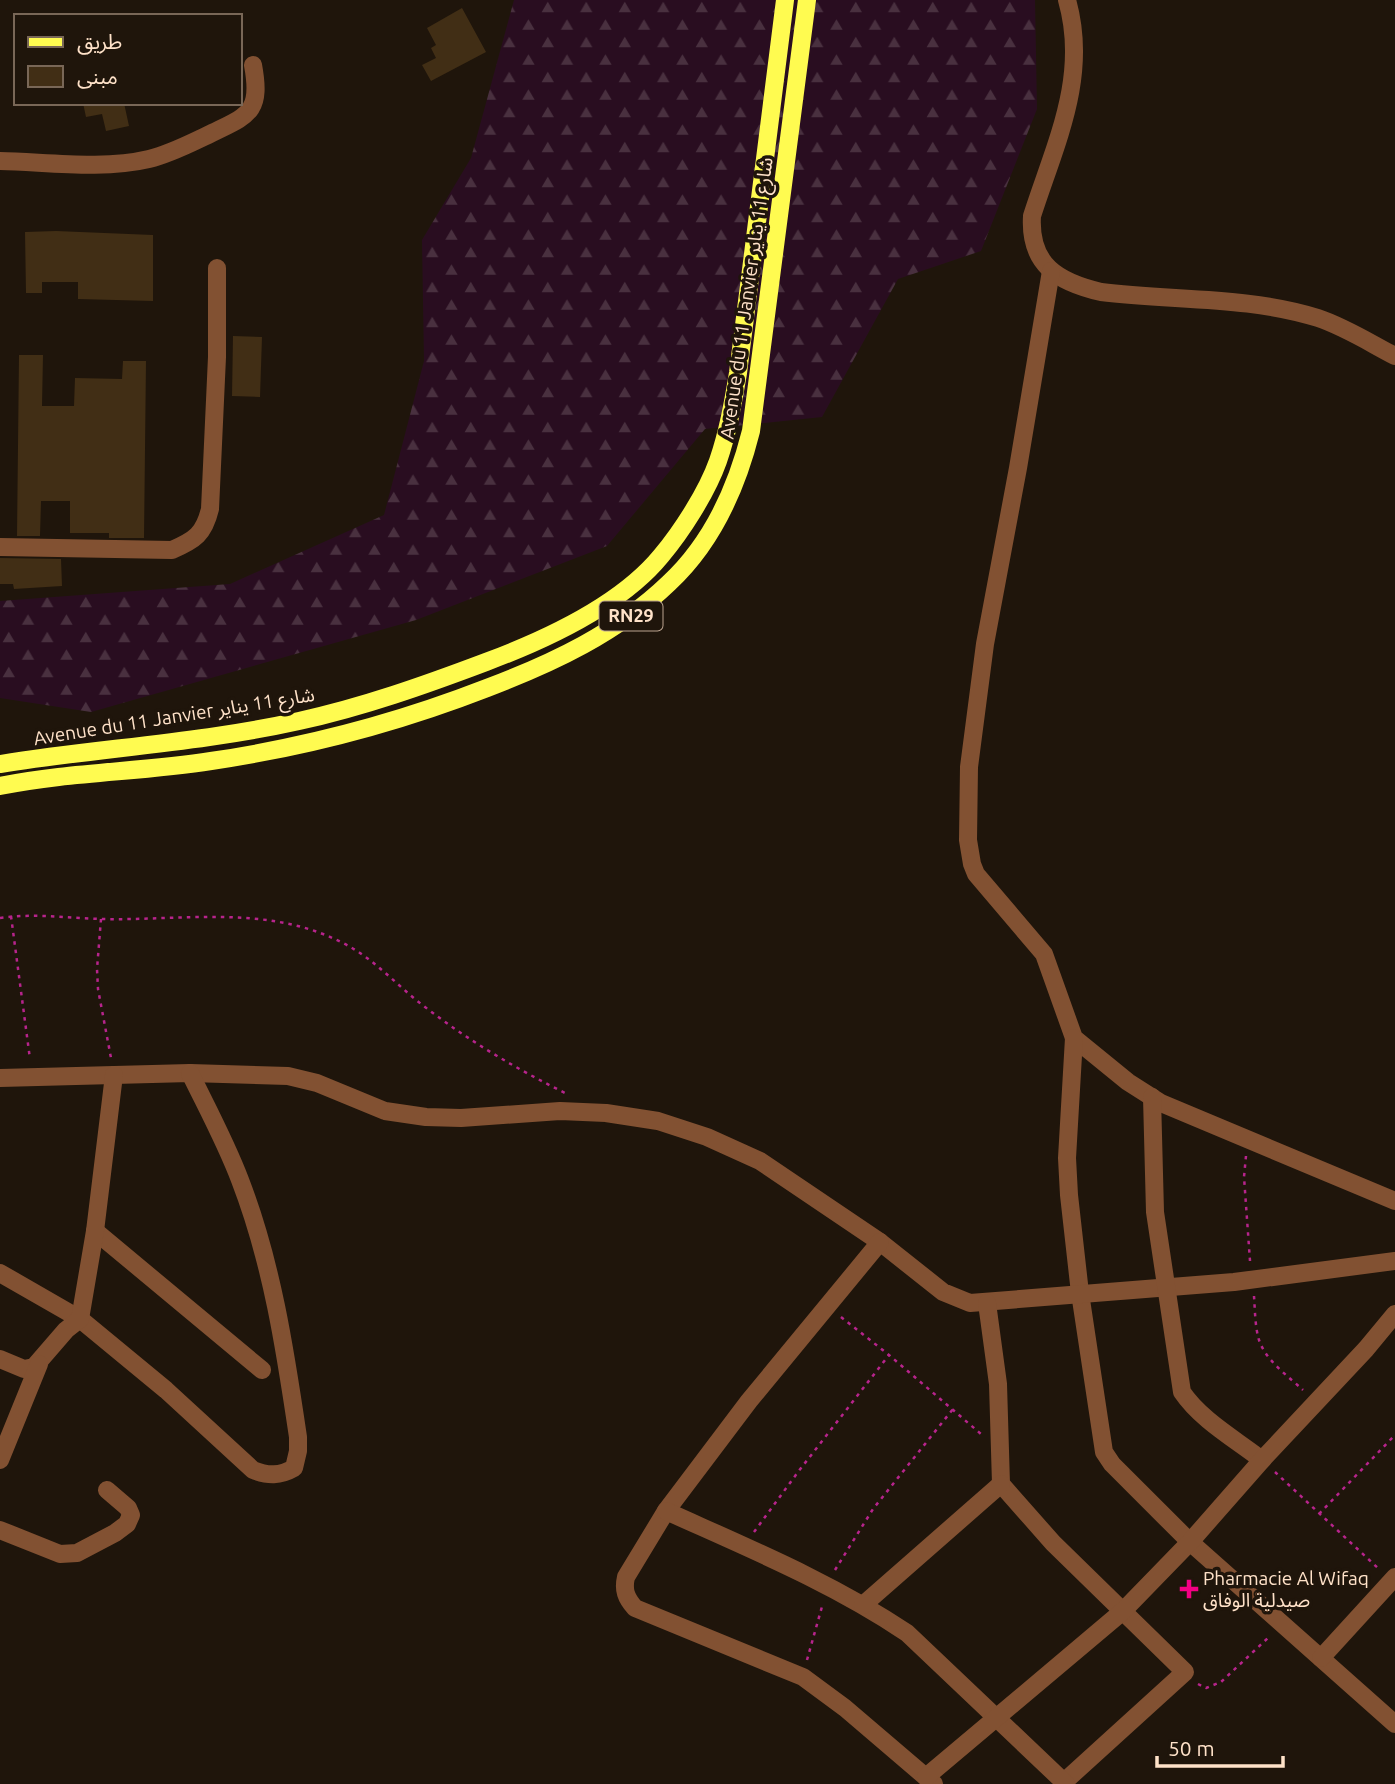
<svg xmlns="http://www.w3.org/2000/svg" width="1395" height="1784" viewBox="0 0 1395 1784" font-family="Ubuntu,'Noto Sans Arabic',sans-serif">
<defs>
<pattern id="forest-firs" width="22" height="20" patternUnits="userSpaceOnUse" patternTransform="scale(1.75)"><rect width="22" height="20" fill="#290d20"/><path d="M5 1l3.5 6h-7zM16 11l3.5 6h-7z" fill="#49303f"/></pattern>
</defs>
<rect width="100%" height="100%" fill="#1f150b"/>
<polygon fill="url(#forest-firs)" points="514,0 1035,0 1037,109 981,251 898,279 822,417 705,429 607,546 416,620 91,712 0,698 0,601 230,584 384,515 424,361 422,240 471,158"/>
<g fill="#412e15">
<polygon points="462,8 486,52 431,81 422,65 436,58 431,48 436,45 427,28"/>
<polygon points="83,103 124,103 129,126 106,131 102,114 86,117"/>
<polygon points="56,231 153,235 153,301 78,299 78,282 42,282 42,293 26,293 25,232"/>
<polygon points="233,336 262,337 260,397 232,396"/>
<polygon points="19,355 43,355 42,406 74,406 75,378 122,379 123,361 146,361 144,538 109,538 109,533 70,533 70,501 41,501 40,536 17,536"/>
<polygon points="0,558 61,559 62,586 14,589 13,584 0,584"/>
</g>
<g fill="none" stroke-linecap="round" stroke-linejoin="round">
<g stroke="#b7248c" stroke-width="2.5" stroke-dasharray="3.5 5" stroke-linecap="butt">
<polyline points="11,916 30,1059"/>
<path d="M0,918C33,913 67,918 101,919C182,921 265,904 341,942C374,958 396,985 425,1007C469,1041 515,1068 565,1093"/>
<polyline points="101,919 97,969 98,989 111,1058"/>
<polyline points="1246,1156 1244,1177 1250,1261"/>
<path d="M1254,1296C1255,1310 1255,1327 1259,1340C1266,1361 1288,1376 1303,1390"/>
<polyline points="841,1317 889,1355 981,1434"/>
<polyline points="1275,1472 1380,1570"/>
<polyline points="1319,1514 1395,1435"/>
<polyline points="754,1532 798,1472 889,1355"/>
<polyline points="835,1570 873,1509 953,1409"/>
<polyline points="807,1660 823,1603"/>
<polyline points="1198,1684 1206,1688 1221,1682 1269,1637"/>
</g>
<g stroke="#825132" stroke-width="18">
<path d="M1067,0C1089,77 1055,144 1032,216C1029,265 1058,282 1101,292C1173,301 1248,296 1318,318C1345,327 1370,343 1395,356"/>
<path d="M0,161C47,162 103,170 149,159C170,154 189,144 208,135C248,115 262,114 253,65"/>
<polyline points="1051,271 1018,468 985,644 969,767 968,840 972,864 976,874 1044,954 1074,1038 1128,1082 1161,1103 1395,1201"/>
<path d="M0,547L172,550C195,540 204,534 210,509L217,357V268"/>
<polyline points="1074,1038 1067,1158 1069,1195 1080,1293 1104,1452 1112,1464 1190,1542 1395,1724"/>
<polyline points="0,1078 190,1073 288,1076 317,1083 385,1111 426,1117 461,1118 560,1111 606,1113 658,1121 707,1137 760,1161 880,1242 943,1292 970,1303 1234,1282 1395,1261"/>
<path d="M1152,1097L1155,1212L1182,1392C1201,1420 1235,1439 1262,1460"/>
<polyline points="95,1231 262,1370"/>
<path d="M880,1242L749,1401L666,1511L626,1577C623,1590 626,1598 635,1608L803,1677L845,1708L934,1784"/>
<path d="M0,1273L80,1319L166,1390L253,1470C268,1476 280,1476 294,1468L298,1451V1437C285,1349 272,1263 240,1180C226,1143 207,1108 190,1073"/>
<polyline points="987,1303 998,1384 1001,1484 1053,1543 1185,1672 1064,1782"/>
<polyline points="0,1359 24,1369 34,1367 66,1330 80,1319 95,1231 114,1075"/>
<polyline points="0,1460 39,1364"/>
<path d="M666,1511C748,1548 833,1583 907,1633L1066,1784"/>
<polyline points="0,1530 60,1554 77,1553 115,1533 127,1524 131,1515 128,1508 107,1490"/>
<polyline points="863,1605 1001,1484"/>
<polyline points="1321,1658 1395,1577"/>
<polyline points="926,1777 1123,1611 1190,1542 1262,1460 1366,1349 1395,1314"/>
</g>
<g stroke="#fffb50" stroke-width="18">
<path d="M0,764C99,748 201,743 299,721C363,707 425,685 486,662C545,640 620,606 661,556C682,531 707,492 718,461C728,432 733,403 738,373L785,0"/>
<path d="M0,786C69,772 141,772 211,761C306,747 397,723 487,688C553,663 617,633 669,583C712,543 737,487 751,431L807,0"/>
</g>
</g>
<path fill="#f40085" stroke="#1f150b" stroke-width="2.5" d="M1185.5 1578.5h7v7h7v7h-7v7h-7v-7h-7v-7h7z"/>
<g text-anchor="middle" stroke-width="7" stroke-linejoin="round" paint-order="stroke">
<rect fill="#1f150b" stroke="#bca490" stroke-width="2" x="599.5" y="601.5" width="63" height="29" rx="5"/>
<g font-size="18" font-weight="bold" fill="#ffe2c9">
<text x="631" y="622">RN29</text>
</g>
<g font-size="19" fill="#ffe2c9" stroke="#1f150b">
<text transform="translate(746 298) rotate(-82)" y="7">Avenue du 11 Janvier شارع 11 يناير</text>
<text transform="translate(174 716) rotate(-9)" y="7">Avenue du 11 Janvier شارع 11 يناير</text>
</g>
<g font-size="19" fill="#ffe2c9" stroke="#1f150b" text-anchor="start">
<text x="1203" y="1585">Pharmacie Al Wifaq<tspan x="1203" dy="22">صيدلية الوفاق</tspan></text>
</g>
</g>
<rect x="14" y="14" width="228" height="91" fill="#1f150b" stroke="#796757" stroke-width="2"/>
<rect x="28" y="37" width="35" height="10" fill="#fffb50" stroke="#796757" stroke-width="2"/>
<text x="77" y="49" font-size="21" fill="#ffe2c9">طريق</text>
<rect x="28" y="66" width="35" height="21" fill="#412e15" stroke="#796757" stroke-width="2"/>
<text x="77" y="84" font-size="21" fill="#ffe2c9">مبنى</text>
<path d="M1157 1756v10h126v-10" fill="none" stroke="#ffe2c9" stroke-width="3.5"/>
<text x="1168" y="1756" font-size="21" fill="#ffe2c9" stroke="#1f150b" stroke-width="5" paint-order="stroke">50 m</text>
</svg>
